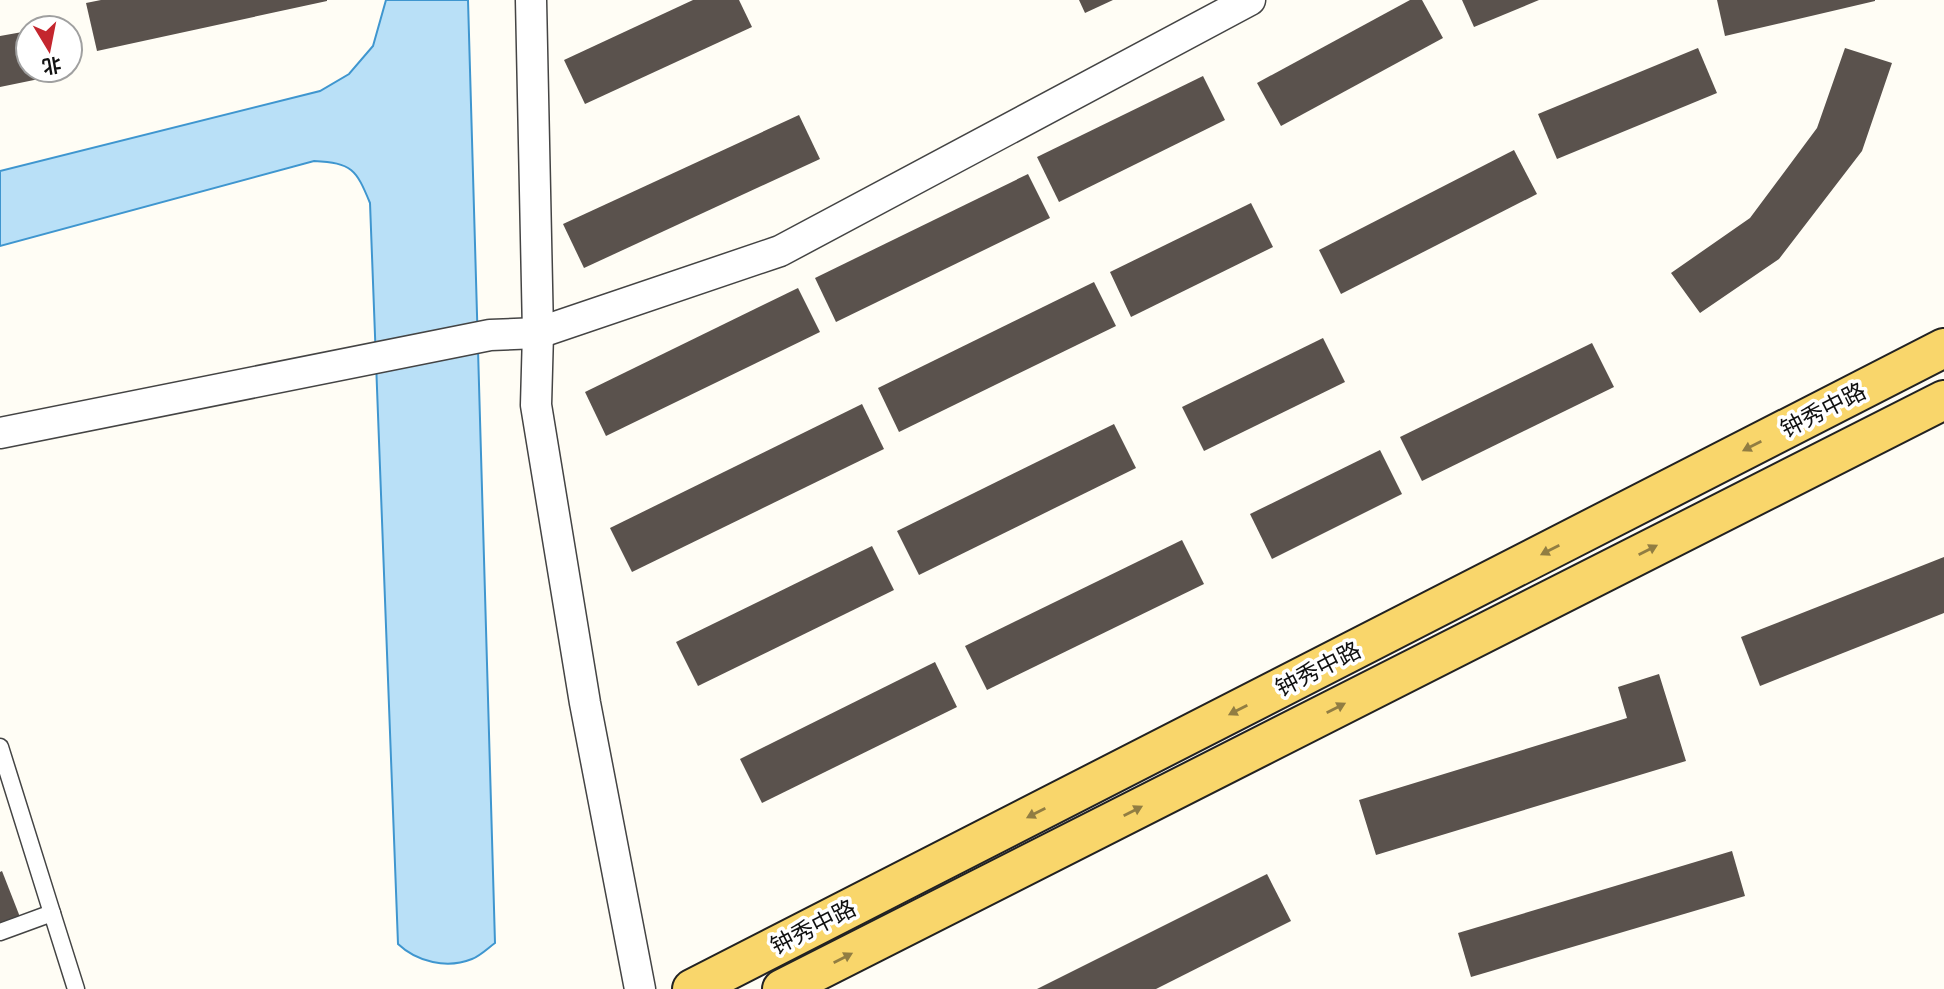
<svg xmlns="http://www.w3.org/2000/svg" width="1944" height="989" viewBox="0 0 1944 989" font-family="'Crimson Pro','Noto Sans SC',serif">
<rect width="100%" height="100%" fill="#fffdf5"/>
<path fill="#b9e0f7" stroke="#3f96cf" stroke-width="2" d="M386,0H468L495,943C488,948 480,956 472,959C447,969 417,962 398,944L370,203C356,169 352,163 314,161L0,246V171L320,91L349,74L373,46Z"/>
<g fill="#5a524d">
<polygon points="101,0 327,0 327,1 97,51 86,3"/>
<polygon points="693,0 739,0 752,27 585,104 564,60"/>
<polygon points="1079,0 1113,0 1085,13"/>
<polygon points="1410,0 1422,0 1443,38 1281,126 1257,83"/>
<polygon points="1462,0 1539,0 1474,27"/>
<polygon points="1717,0 1875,0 1875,1 1725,36"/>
<polygon points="28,31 28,70 70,70 71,61 73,72 0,87 0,36"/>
<polygon points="1698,48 1717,93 1557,159 1538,114"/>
<polygon points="1845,48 1892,63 1862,151 1779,259 1700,313 1671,273 1750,218 1817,128"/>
<polygon points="1203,76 1225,120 1059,202 1037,157"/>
<polygon points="799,115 820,159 584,268 563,224"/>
<polygon points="1514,150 1537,194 1341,294 1319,250"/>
<polygon points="1028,174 1050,218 836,322 815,278"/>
<polygon points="1251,203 1273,247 1131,317 1110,272"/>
<polygon points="1094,282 1116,326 899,432 878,388"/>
<polygon points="798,288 820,332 606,436 585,392"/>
<polygon points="1323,338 1345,382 1204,451 1182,407"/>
<polygon points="1592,343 1614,387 1422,481 1400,437"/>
<polygon points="862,404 884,449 632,572 610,528"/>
<polygon points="1114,424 1136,468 919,575 897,531"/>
<polygon points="1380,450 1402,494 1272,559 1250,514"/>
<polygon points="1182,540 1204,584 987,690 965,646"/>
<polygon points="872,546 894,590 698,686 676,642"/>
<polygon points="1944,557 1944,613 1760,686 1741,637"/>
<polygon points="935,662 957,707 762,803 740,759"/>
<polygon points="1659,674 1686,761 1376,855 1359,800 1627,718 1618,687"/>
<polygon points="1732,851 1745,896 1471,977 1458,933"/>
<polygon points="2,871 20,917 0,924 0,872"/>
<polygon points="1267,874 1291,921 1156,989 1037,989"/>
</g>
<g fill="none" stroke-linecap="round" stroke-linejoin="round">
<defs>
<g id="service">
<polyline points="0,747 52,913 0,932"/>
<polyline points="52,913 76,989"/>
</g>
<g id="minor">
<polyline points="531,0 538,333 536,405 585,703 640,989"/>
<polyline points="0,433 490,335 538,333 780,251 1250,0"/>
</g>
<g id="primary">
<polyline points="692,989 1944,348"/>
<polyline points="782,989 1944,400"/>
</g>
</defs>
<use href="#service" stroke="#444" stroke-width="19"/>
<use href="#minor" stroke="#444" stroke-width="33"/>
<use href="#primary" stroke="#222" stroke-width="42"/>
<use href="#service" stroke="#fff" stroke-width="16"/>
<use href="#minor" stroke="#fff" stroke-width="30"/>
<use href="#primary" stroke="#f9d66b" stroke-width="38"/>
</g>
<defs><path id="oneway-solid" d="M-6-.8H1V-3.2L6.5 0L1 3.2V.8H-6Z" transform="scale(1.75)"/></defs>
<g fill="#917d42">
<use href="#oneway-solid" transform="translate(1752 446) rotate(153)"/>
<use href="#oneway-solid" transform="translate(1550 550) rotate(153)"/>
<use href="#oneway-solid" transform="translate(1648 550) rotate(-27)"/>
<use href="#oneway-solid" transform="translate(1336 708) rotate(-27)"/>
<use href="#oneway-solid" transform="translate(1238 710) rotate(153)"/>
<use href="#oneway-solid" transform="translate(1133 811) rotate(-27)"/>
<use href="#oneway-solid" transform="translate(1036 813) rotate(153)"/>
<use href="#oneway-solid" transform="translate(843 958) rotate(-27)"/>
</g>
<g text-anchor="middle" stroke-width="7" stroke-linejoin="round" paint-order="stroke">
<g font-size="23" fill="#111" stroke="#fff">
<text transform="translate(1823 410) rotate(-27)" y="8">钟秀中路</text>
<text transform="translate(1318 669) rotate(-27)" y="8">钟秀中路</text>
<text transform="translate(813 927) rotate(-27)" y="8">钟秀中路</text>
</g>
</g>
<g transform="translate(49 49) rotate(170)"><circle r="33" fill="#ffffff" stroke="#a0a0a0" stroke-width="2"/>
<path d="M0-5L12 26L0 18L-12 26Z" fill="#c4262e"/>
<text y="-10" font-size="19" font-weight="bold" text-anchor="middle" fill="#111111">北</text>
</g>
</svg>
